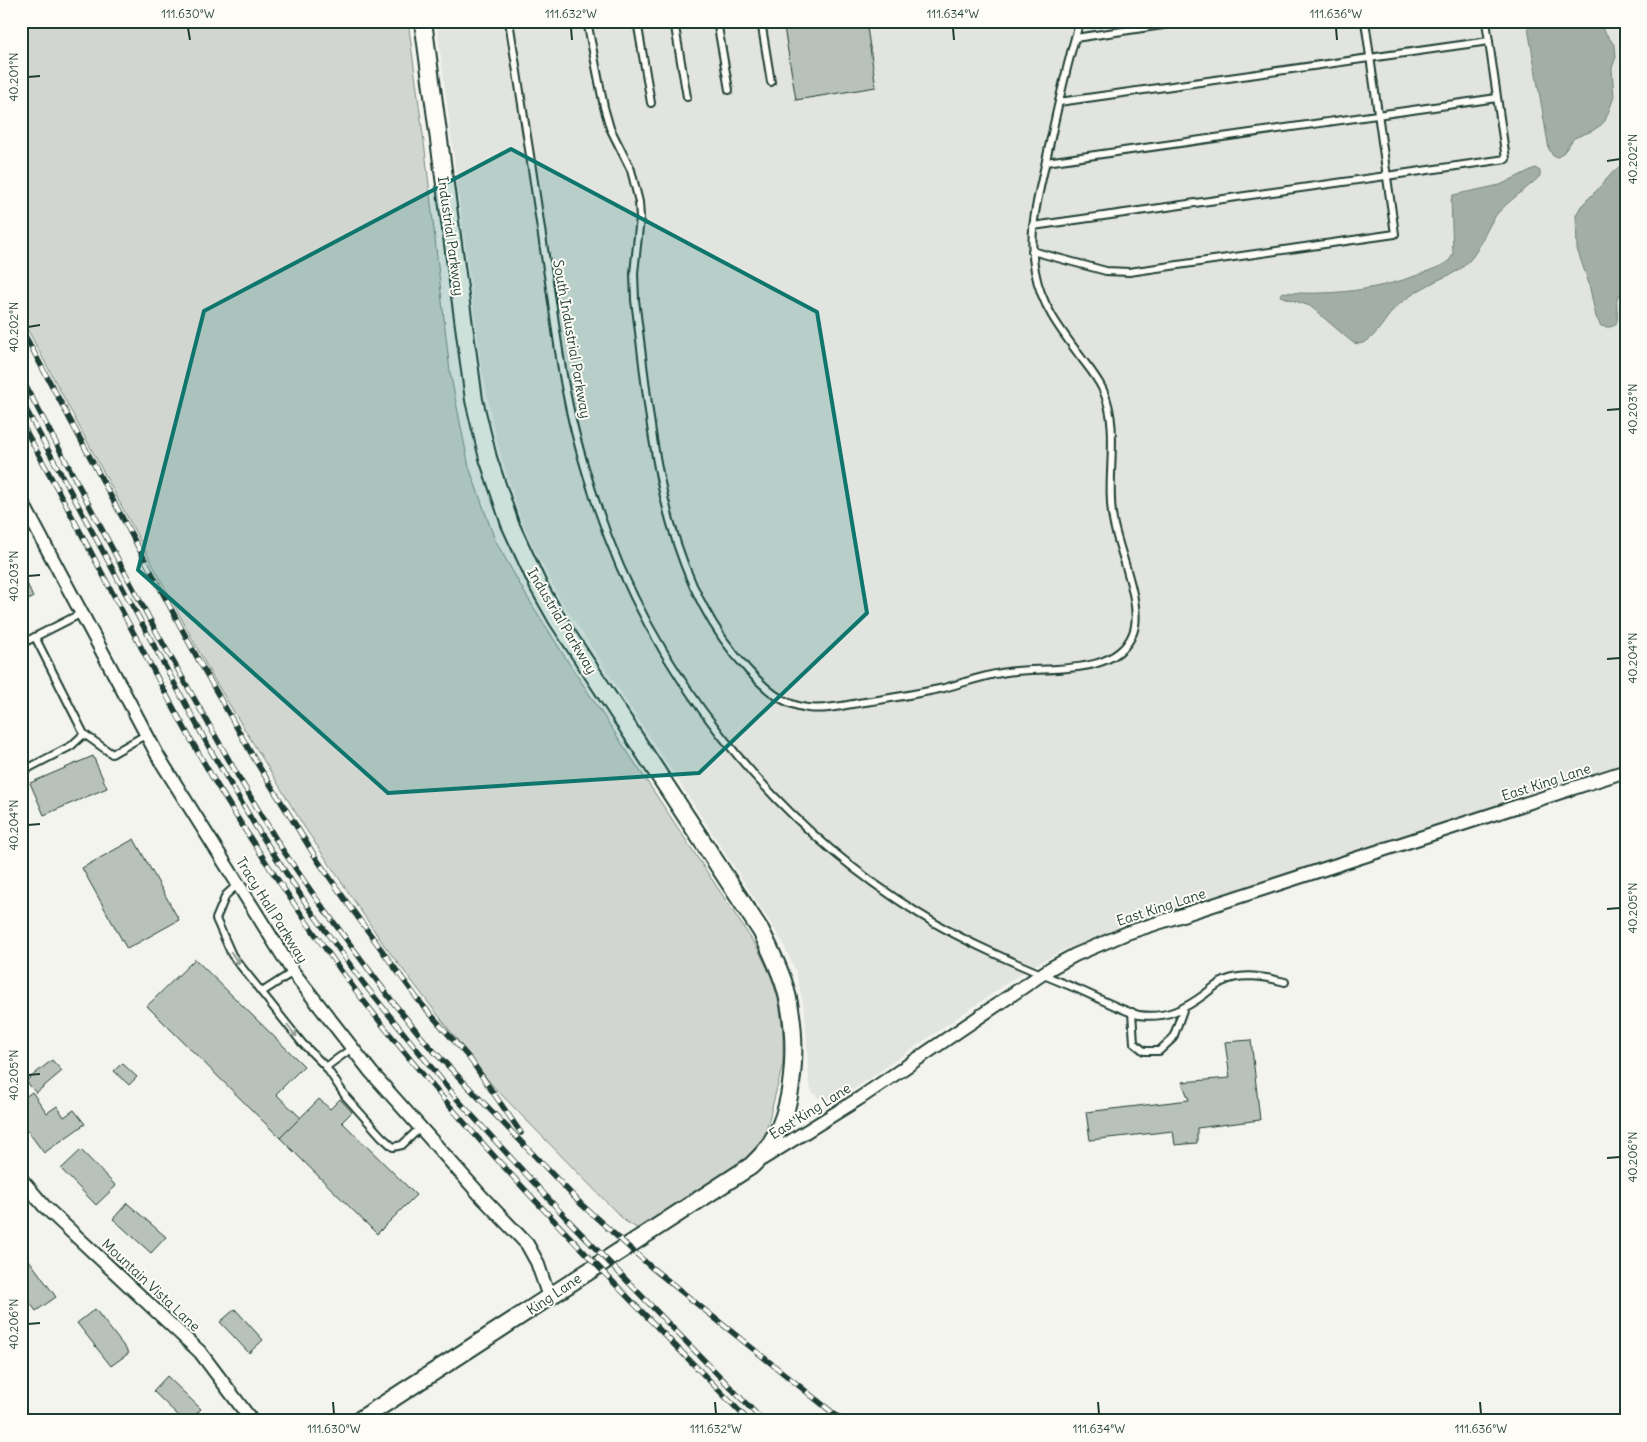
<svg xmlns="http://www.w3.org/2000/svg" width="1647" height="1442" viewBox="0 0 1647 1442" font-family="Delius,sans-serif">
<rect width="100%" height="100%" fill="#f4f4ef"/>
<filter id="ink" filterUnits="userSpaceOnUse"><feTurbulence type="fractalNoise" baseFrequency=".02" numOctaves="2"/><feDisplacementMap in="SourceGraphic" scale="10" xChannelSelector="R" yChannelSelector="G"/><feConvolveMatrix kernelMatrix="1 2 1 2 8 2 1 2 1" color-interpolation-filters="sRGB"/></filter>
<g filter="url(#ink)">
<polygon fill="#e2e5df" points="436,21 1626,21 1626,765 1086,942 1064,950 1028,969 837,1101 819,1098 813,1093 809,1085 805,1015 799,985 795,970 782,941 559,597 532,545 519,514 497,443 481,364"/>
<polygon fill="#d1d6d1" stroke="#788a82" points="21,21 408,21 425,150 450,372 469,467 495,540 526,595 570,665 758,949 771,976 779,1002 783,1033 783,1064 766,1131 756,1151 736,1168 640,1230 625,1221 492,1085 384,945 305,828 212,676 21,317"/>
<g fill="#a3aea7" stroke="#6e8179">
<polygon points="1529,21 1597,21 1615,46 1616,57 1612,68 1614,97 1605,121 1601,125 1592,131 1574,138 1564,152 1558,157 1553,156 1549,149 1528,28"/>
<path d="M1626,161V292L1620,294L1617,299C1615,311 1625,332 1601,326L1596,317L1589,284L1577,249L1576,215L1581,206L1599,188L1613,172Z"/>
<path d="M1535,168L1540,171V176C1527,189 1508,201 1497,214C1485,229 1481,250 1467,263C1458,273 1446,276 1434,282C1421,289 1407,297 1396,307C1385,317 1370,352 1352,342L1310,306L1280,296L1282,292C1332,296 1382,290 1428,271C1438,267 1449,264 1453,254L1451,200L1453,195L1500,185Z"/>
</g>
<g fill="#b9c1bb" stroke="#1f3d34">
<polygon points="783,21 866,21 876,87 796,100"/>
<polygon points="21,568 33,598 21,602"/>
<polygon points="93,756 107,788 44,815 30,783"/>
<polygon points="134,839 179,920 127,949 82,868"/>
<polygon points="195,959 304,1066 276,1094 301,1118 280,1138 147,1006"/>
<polygon points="1251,1040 1260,1120 1197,1128 1197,1143 1175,1145 1173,1131 1090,1140 1086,1112 1189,1100 1182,1082 1230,1078 1225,1042"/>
<polygon points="52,1060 62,1071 36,1093 26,1081"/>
<polygon points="122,1063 137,1077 129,1085 114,1071"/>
<polygon points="32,1092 47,1113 57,1106 64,1117 74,1110 85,1124 44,1153 21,1122 21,1100"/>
<polygon points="319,1099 330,1109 340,1099 352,1112 342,1122 416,1195 377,1234 280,1138"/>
<polygon points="81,1150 116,1186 96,1205 61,1169"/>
<polygon points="127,1203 166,1237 151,1253 113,1219"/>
<polygon points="29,1260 56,1297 36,1311 21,1291 21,1265"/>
<polygon points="95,1309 129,1353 111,1366 77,1323"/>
<polygon points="235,1309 263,1340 249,1353 220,1322"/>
<polygon points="167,1376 201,1409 189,1421 184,1421 153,1391"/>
</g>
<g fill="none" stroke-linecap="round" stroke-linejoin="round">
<defs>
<g id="service">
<path d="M509,21C522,104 535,186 547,269C554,311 558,354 567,396C574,433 585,470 597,506C652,672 770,821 918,913C969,945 1024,967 1080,990C1096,997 1123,1011 1139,1015C1165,1019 1185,1009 1205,994C1210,990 1216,985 1222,982C1241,972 1266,977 1285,982"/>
<path d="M587,21L604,107L610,128L631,170L639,202L640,218L634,273L635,300C652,426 657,572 748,670C765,688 782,705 808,708C824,710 842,706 858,703C887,699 916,694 944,688C963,683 982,676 1001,673C1039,665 1115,680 1133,633C1144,605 1118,550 1113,520C1105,477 1121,430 1103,390C1098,379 1090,369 1083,360C1062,332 1041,306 1035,271C1027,232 1039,194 1047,156C1057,111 1066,65 1080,21"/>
<polyline points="637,21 651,103"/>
<polyline points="674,21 687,97"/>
<polyline points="717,21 729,90"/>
<polyline points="761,21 771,82"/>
<polyline points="1075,38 1190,21"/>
<polyline points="1059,102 1489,41"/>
<polyline points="1046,162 1497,98"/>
<polyline points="1033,226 1506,159 1486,21"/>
<polyline points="1032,251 1106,271 1129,272 1395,234 1365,21"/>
<polyline points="35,637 84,734 112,754 147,734"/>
<polyline points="21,644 82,613"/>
<polyline points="21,772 71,746 84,734"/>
<polyline points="238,884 226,895 216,919 232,955 302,1043 326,1067 346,1097 381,1136 393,1147 402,1145 420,1128"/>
<polyline points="262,992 293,972"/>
<polyline points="1132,1012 1134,1043 1144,1051 1159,1051 1173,1038 1183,1010"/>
<polyline points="326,1067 352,1048"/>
</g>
<g id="minor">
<polyline points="21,500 159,758 293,972 371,1072 482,1197 527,1244 537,1262 549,1297"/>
<polyline points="762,1159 860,1098 1051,968 1075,955 1127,933 1626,771"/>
<polyline points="21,1179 44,1206 200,1352 252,1421"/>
</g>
<path id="tertiary" d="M358,1421L751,1166C759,1158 768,1150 773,1140C797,1100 798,1031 785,987C779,967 770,949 761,931L557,619L539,587L510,524L488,458L474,400L423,21"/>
</defs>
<use href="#service" stroke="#1f3d34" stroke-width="10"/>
<use href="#minor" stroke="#1f3d34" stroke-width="16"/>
<use href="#tertiary" stroke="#1f3d34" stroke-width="20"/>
<use href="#service" stroke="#fdfcf7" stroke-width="6"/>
<use href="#minor" stroke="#fdfcf7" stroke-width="12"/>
<use href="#tertiary" stroke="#fdfcf7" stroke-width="16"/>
<defs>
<g id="rail">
<polyline points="21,328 199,661 255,760 318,861 351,908 419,1001 470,1059 521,1133"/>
<polyline points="21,377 156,631 238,776 280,846 318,901 392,1001 428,1045 581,1204 651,1267 843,1421"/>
<polyline points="21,400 211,751 256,827 309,908 364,984 457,1099 568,1220 763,1421"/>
<path d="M21,422C55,484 88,546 121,609C152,668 183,728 217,785C256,849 298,911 342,972C462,1135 608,1276 749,1421"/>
</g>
</defs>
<use href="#rail" stroke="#1f3d34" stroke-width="5.5"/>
<use href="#rail" stroke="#fdfcf7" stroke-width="4" stroke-dasharray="11" stroke-linecap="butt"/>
</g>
<defs><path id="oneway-shaft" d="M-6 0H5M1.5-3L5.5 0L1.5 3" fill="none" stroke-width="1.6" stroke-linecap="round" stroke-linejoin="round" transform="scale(1.25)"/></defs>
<g stroke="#8e9c96">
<use href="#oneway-shaft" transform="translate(235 958) rotate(55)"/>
<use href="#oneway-shaft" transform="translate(292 1031) rotate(51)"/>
</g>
</g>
<path fill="#0f766e" fill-opacity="0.2" stroke="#0f766e" stroke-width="4" stroke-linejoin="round" d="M511,149L817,312L867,613L699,773L388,793L138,570L204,311Z"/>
<path fill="none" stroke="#1f3d34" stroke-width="2" d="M188,28L190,40M571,28L572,40M953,28L954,40M1336,28L1337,40M28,77L40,76M1607,161L1620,159M28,327L40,325M1607,410L1620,409M28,576L40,575M1607,659L1620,658M28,825L40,824M1607,909L1620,908M28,1075L40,1074M1607,1158L1620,1157M28,1324L40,1323M333,1402L334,1414M715,1402L716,1414M1098,1402L1099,1414M1480,1402L1481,1414"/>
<g text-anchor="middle" stroke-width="4" stroke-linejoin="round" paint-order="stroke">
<g font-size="14" fill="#1f3d34" stroke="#fdfcf7">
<text transform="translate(451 236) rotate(82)" y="5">Industrial Parkway</text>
<text transform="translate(572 339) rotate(80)" y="5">South Industrial Parkway</text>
<text transform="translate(562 621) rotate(59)" y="5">Industrial Parkway</text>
<text transform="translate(1546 782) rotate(-18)" y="5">East King Lane</text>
<text transform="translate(1161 907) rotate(-18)" y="5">East King Lane</text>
<text transform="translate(272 910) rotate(58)" y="5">Tracy Hall Parkway</text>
<text transform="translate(810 1111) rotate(-32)" y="5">East King Lane</text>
<text transform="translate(151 1285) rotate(43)" y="5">Mountain Vista Lane</text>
<text transform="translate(554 1294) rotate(-34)" y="5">King Lane</text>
</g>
</g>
<rect width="1647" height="1442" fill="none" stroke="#fdfcf7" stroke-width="55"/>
<rect x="28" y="28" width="1592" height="1386" fill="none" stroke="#1f3d34" stroke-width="2"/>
<g font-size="12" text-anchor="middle" fill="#1f3d34">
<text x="188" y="18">111.630°W</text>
<text x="571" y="18">111.632°W</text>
<text x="953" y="18">111.634°W</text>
<text x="1336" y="18">111.636°W</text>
<text transform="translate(14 77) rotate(-90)" y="4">40.201°N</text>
<text transform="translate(1633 159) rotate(-90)" y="4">40.202°N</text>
<text transform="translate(14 327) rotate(-90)" y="4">40.202°N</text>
<text transform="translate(1633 409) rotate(-90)" y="4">40.203°N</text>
<text transform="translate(14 576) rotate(-90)" y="4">40.203°N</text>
<text transform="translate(1633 658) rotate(-90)" y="4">40.204°N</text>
<text transform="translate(14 825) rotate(-90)" y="4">40.204°N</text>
<text transform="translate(1633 908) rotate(-90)" y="4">40.205°N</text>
<text transform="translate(14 1075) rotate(-90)" y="4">40.205°N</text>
<text transform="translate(1633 1157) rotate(-90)" y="4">40.206°N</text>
<text transform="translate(14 1324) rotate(-90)" y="4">40.206°N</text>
<text x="334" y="1433">111.630°W</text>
<text x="716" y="1433">111.632°W</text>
<text x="1099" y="1433">111.634°W</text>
<text x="1481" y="1433">111.636°W</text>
</g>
</svg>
